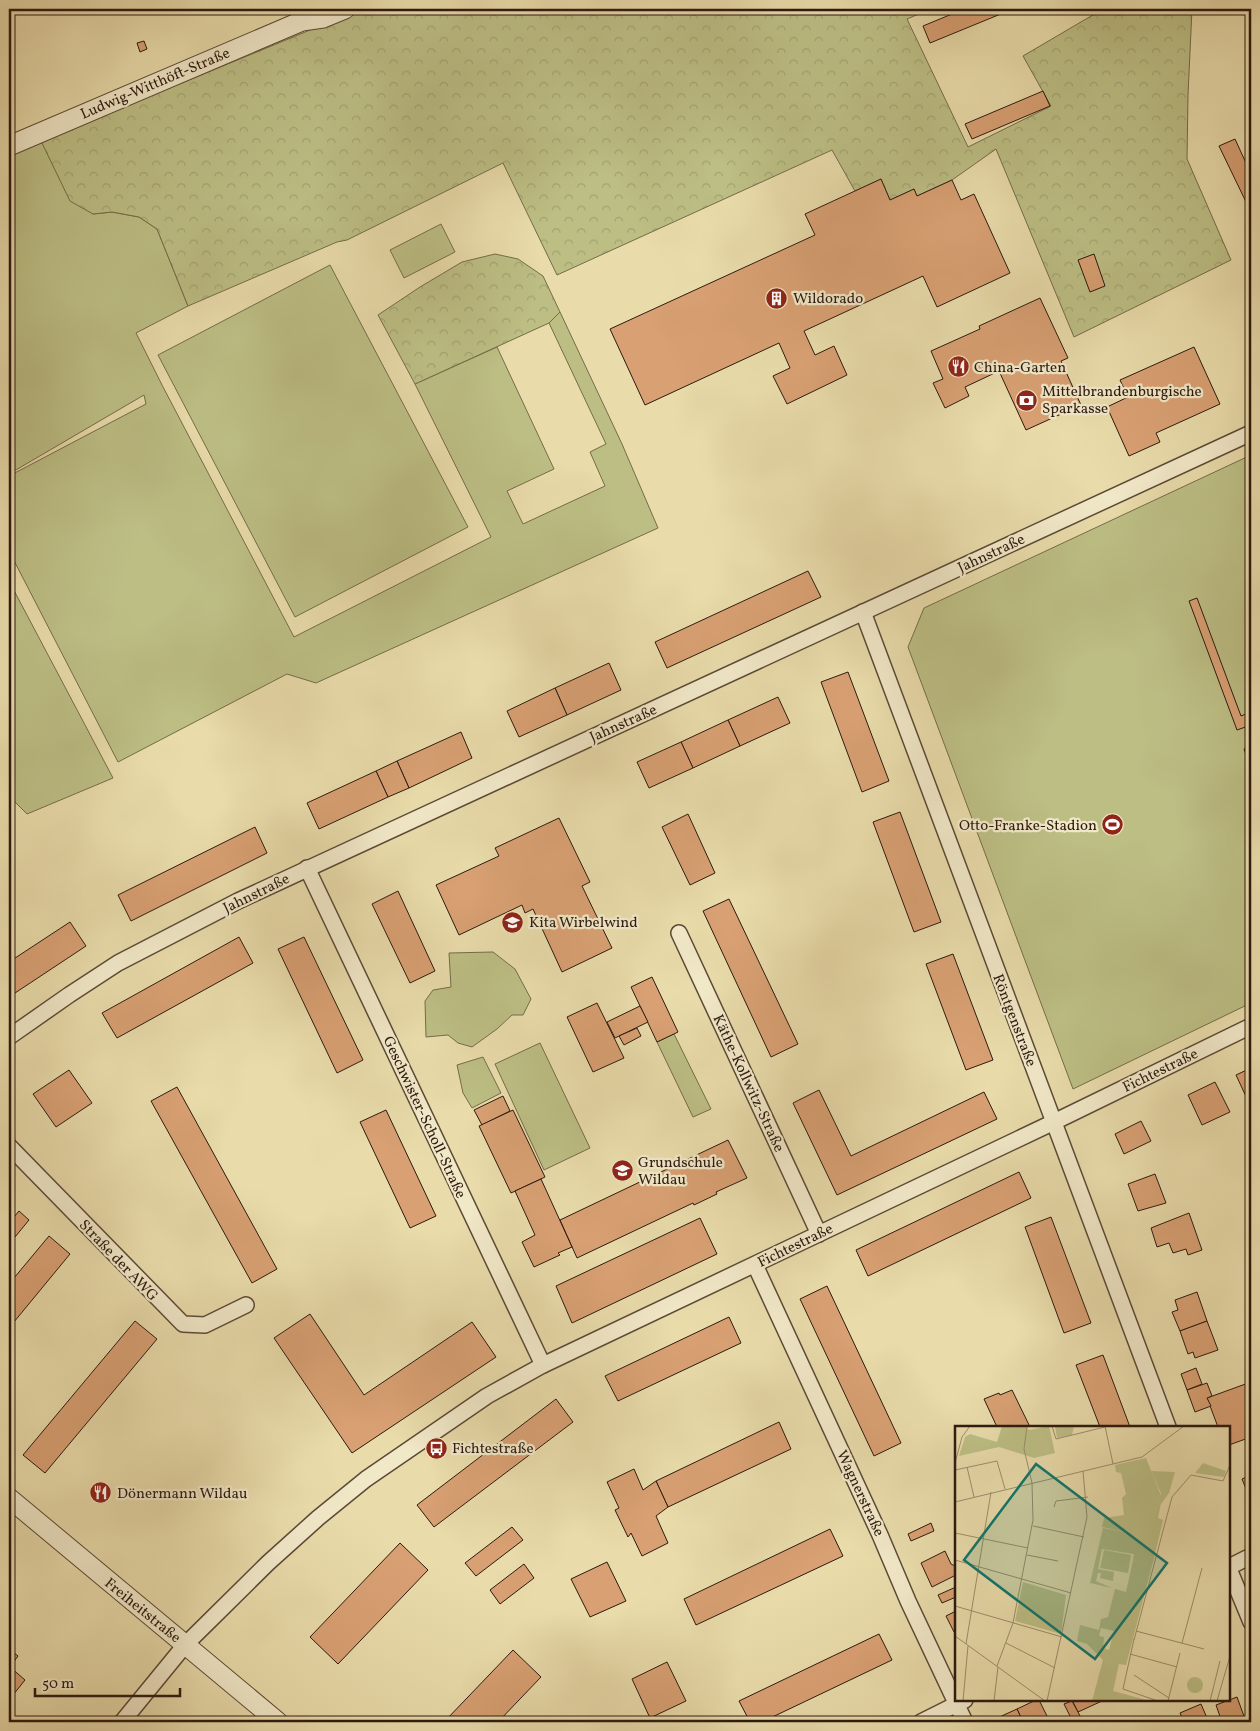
<svg xmlns="http://www.w3.org/2000/svg" width="1260" height="1731" viewBox="0 0 1260 1731" font-family="Vollkorn,serif">
<defs>
<pattern id="forest-crowns" width="20" height="18" patternUnits="userSpaceOnUse" patternTransform="scale(1.25)"><rect width="20" height="18" fill="#bcbe84"/><path d="M2 6a3 3 0 1 1 6 0M12 15a3 3 0 1 1 6 0" fill="none" stroke="#a2a371"/></pattern>
</defs>
<rect width="100%" height="100%" fill="#e9dbaa"/>
<filter id="stains"><feTurbulence type="fractalNoise" baseFrequency=".004" numOctaves="4"/><feColorMatrix values="0 0 0 0 .2 0 0 0 0 .09 0 0 0 0 .02 0 0 0 .5 -.17"/></filter>
<radialGradient id="worn" r=".72"><stop offset=".6" stop-color="#630" stop-opacity="0"/><stop offset="1" stop-color="#630" stop-opacity=".3"/></radialGradient>
<g fill="#bcbe84" stroke="#746c4a">
<polygon points="41,141 93,214 112,212 139,217 157,229 188,306 136,333 162,385 294,637 491,537 415,384 497,347 554,469 507,491 523,524 605,486 590,452 606,444 549,323 560,312 622,444 658,528 316,683 287,674 118,762 9,551 9,476 146,404 144,395 9,474 9,154"/>
<polygon points="441,224 455,252 404,278 390,250"/>
<polygon points="330,265 468,527 295,617 158,355"/>
<polygon points="1251,455 1251,1003 1073,1089 908,647 924,608"/>
<polygon points="9,581 113,778 27,814 9,796"/>
<polygon points="493,952 515,969 531,999 523,1015 512,1015 497,1029 472,1047 458,1043 448,1035 426,1037 425,1001 433,990 451,987 449,953"/>
<polygon points="674,1034 711,1109 693,1117 657,1042"/>
<polygon points="540,1043 590,1148 544,1170 495,1064"/>
<polygon points="483,1057 501,1093 472,1108 463,1093 457,1065"/>
</g>
<g fill="url(#forest-crowns)" stroke="#746c4a">
<polygon points="361,9 931,9 907,19 968,147 1051,106 1023,56 1103,9 1192,9 1188,95 1187,159 1231,260 1074,337 996,149 952,180 917,196 914,189 890,200 881,179 855,191 832,150 557,275 503,163 347,240 337,242 188,306 157,229 139,217 112,212 93,214 70,201 41,141"/>
<polygon points="495,254 518,259 543,276 560,312 549,323 415,384 378,315 420,287 462,262"/>
</g>
<g fill="#d8a073" stroke="#2c1a10">
<polygon points="964,9 1008,9 1008,11 930,43 923,26"/>
<polygon points="144,41 147,49 140,52 137,43"/>
<polygon points="1043,91 1050,106 972,139 965,124"/>
<polygon points="1235,139 1251,174 1251,202 1247,204 1219,146"/>
<polygon points="881,179 890,200 914,189 917,196 952,180 961,200 974,194 1010,273 937,307 923,276 804,331 815,355 834,346 847,375 787,404 773,376 790,368 779,343 645,405 610,329 815,235 805,214"/>
<polygon points="1094,254 1105,286 1090,292 1078,260"/>
<polygon points="1040,298 1068,358 1061,361 1081,405 1026,430 999,371 965,387 969,396 945,408 933,383 943,379 931,351 980,329 979,326"/>
<polygon points="1194,347 1220,404 1156,433 1160,442 1129,456 1107,407 1128,397 1120,380"/>
<polygon points="808,571 821,597 667,668 655,642"/>
<polygon points="1197,598 1241,716 1251,712 1251,725 1237,730 1189,601"/>
<polygon points="609,663 621,690 567,715 555,688"/>
<polygon points="848,672 889,781 862,792 821,682"/>
<polygon points="555,688 567,715 519,737 507,711"/>
<polygon points="778,697 790,723 740,746 728,720"/>
<polygon points="728,720 740,746 693,768 681,742"/>
<polygon points="461,732 472,758 409,788 397,761"/>
<polygon points="681,742 693,768 649,788 637,762"/>
<polygon points="1251,747 1251,768 1244,749"/>
<polygon points="397,761 409,788 388,797 376,771"/>
<polygon points="376,771 388,797 319,829 307,803"/>
<polygon points="900,812 941,922 914,932 873,822"/>
<polygon points="688,814 715,873 690,885 662,827"/>
<polygon points="559,818 590,882 582,886 612,948 562,972 533,909 525,913 522,905 459,935 436,885 499,856 495,848"/>
<polygon points="255,827 267,853 131,921 118,895"/>
<polygon points="398,891 435,971 410,983 372,904"/>
<polygon points="729,899 798,1044 771,1057 703,911"/>
<polygon points="70,922 86,946 9,997 9,962"/>
<polygon points="239,937 253,963 117,1038 102,1013"/>
<polygon points="304,937 363,1060 337,1073 278,949"/>
<polygon points="953,954 993,1060 966,1070 926,964"/>
<polygon points="652,977 678,1032 657,1042 631,987"/>
<polygon points="597,1003 624,1058 593,1072 567,1017"/>
<polygon points="640,1006 648,1022 615,1038 607,1022"/>
<polygon points="637,1028 641,1036 624,1045 619,1036"/>
<polygon points="1251,1068 1251,1102 1249,1103 1236,1075"/>
<polygon points="69,1070 92,1103 56,1127 33,1094"/>
<polygon points="1215,1082 1230,1112 1202,1125 1188,1095"/>
<polygon points="177,1087 277,1269 252,1283 151,1101"/>
<polygon points="819,1090 851,1156 984,1092 997,1119 837,1195 793,1103"/>
<polygon points="503,1096 510,1111 482,1125 474,1110"/>
<polygon points="386,1110 436,1216 410,1228 360,1122"/>
<polygon points="513,1110 545,1177 511,1193 479,1126"/>
<polygon points="1141,1121 1151,1141 1124,1154 1115,1134"/>
<polygon points="728,1140 747,1178 716,1192 717,1194 694,1205 693,1203 577,1258 560,1220"/>
<polygon points="1019,1172 1031,1198 868,1276 856,1250"/>
<polygon points="1155,1174 1166,1203 1138,1211 1128,1184"/>
<polygon points="541,1179 572,1247 558,1253 560,1255 534,1267 522,1242 535,1235 515,1191"/>
<polygon points="19,1211 29,1220 15,1237 9,1231 9,1223"/>
<polygon points="1189,1213 1202,1250 1188,1255 1186,1249 1173,1253 1169,1243 1157,1247 1151,1228"/>
<polygon points="1051,1217 1091,1323 1064,1333 1025,1227"/>
<polygon points="700,1218 717,1254 572,1323 556,1286"/>
<polygon points="49,1236 70,1254 9,1328 9,1284"/>
<polygon points="827,1286 901,1443 874,1456 800,1299"/>
<polygon points="1197,1292 1207,1321 1180,1331 1172,1312 1178,1310 1175,1300"/>
<polygon points="310,1314 364,1395 472,1322 496,1357 352,1453 274,1338"/>
<polygon points="729,1317 741,1343 618,1401 605,1376"/>
<polygon points="135,1321 157,1339 45,1473 23,1455"/>
<polygon points="1207,1321 1218,1350 1195,1358 1193,1352 1188,1354 1180,1331"/>
<polygon points="1103,1355 1130,1427 1100,1427 1076,1365"/>
<polygon points="1196,1368 1202,1384 1187,1390 1181,1374"/>
<polygon points="1251,1382 1251,1437 1229,1445 1229,1427 1218,1427 1207,1398"/>
<polygon points="1207,1383 1212,1396 1207,1398 1211,1406 1195,1412 1187,1390"/>
<polygon points="1012,1390 1030,1427 997,1427 984,1399 999,1393 1000,1395"/>
<polygon points="556,1399 573,1422 434,1527 417,1505"/>
<polygon points="779,1422 791,1449 668,1507 656,1481"/>
<polygon points="634,1469 643,1490 656,1481 668,1507 656,1516 668,1543 642,1556 631,1533 628,1537 615,1510 619,1508 607,1482"/>
<polygon points="1251,1475 1251,1501 1242,1479"/>
<polygon points="931,1523 934,1531 911,1541 908,1534"/>
<polygon points="512,1527 523,1540 476,1576 465,1563"/>
<polygon points="830,1529 843,1556 696,1625 684,1599"/>
<polygon points="400,1543 428,1570 338,1664 310,1637"/>
<polygon points="945,1551 951,1564 955,1566 956,1575 932,1587 921,1563"/>
<polygon points="607,1562 626,1601 590,1617 571,1579"/>
<polygon points="524,1564 534,1578 500,1604 490,1590"/>
<polygon points="956,1587 956,1597 942,1603 938,1595"/>
<polygon points="956,1611 956,1634 954,1632 946,1616"/>
<polygon points="879,1634 892,1660 762,1722 750,1722 739,1701"/>
<polygon points="9,1649 18,1656 10,1667 25,1680 9,1700"/>
<polygon points="513,1650 541,1677 498,1722 444,1722"/>
<polygon points="667,1662 686,1701 650,1718 632,1679"/>
<polygon points="1237,1697 1245,1719 1236,1722 1222,1722 1216,1705"/>
<polygon points="1036,1700 1039,1700 1050,1722 1023,1722 1017,1709"/>
<polygon points="1072,1700 1101,1700 1102,1701 1078,1712"/>
<polygon points="1072,1701 1078,1712 1083,1722 1073,1722 1064,1704"/>
<polygon points="1201,1704 1207,1718 1196,1722 1184,1722 1180,1713"/>
<polygon points="1017,1709 1023,1722 997,1722 995,1719"/>
</g>
<g fill="none" stroke-linecap="round" stroke-linejoin="round">
<defs>
<g id="minor">
<polyline points="863,612 1168,1427"/>
<polyline points="307,868 543,1365"/>
<polyline points="679,933 819,1234"/>
<polyline points="9,1037 69,995 118,963 238,901 1251,433"/>
<polyline points="9,1146 183,1324 205,1325 246,1305"/>
<polyline points="755,1265 880,1535 908,1601 965,1722"/>
<polyline points="1229,1567 1251,1556"/>
<polyline points="1229,1569 1251,1622"/>
<polyline points="122,1722 185,1645 268,1563 318,1518 366,1479 487,1396 543,1365 1054,1122 1251,1026"/>
<polyline points="921,1722 965,1700"/>
</g>
<g id="tertiary">
<polyline points="9,146 302,21 323,18 345,9"/>
<polyline points="9,1498 278,1722"/>
</g>
</defs>
<use href="#minor" stroke="#5b4a36" stroke-width="18"/>
<use href="#tertiary" stroke="#5b4a36" stroke-width="21"/>
<use href="#minor" stroke="#f1e8c8" stroke-width="15"/>
<use href="#tertiary" stroke="#f1e8c8" stroke-width="19"/>
</g>
<defs>
<symbol id="building-disc" viewBox="-11 -11 22 22"><circle r="9.5" fill="#8f2418" stroke="#f1e8c8"/><path d="M-4-6H4V6H1V3H-1V6H-4ZM-2.5-4.3h1.7v1.8h-1.7ZM.8-4.3h1.7v1.8H.8ZM-2.5-1h1.7V.8h-1.7ZM.8-1h1.7V.8H.8Z" fill="#fff"/></symbol>
<symbol id="restaurant-disc" viewBox="-11 -11 22 22"><circle r="9.5" fill="#8f2418" stroke="#f1e8c8"/><path d="M-5-6h1v4h1v-4h1v4h1v-4h1v5L-1.5 .5V6h-2V.5L-5-1ZM5-6V6H3V1.5H1.5Q1.5-4 5-6Z" fill="#fff"/></symbol>
<symbol id="bank-disc" viewBox="-11 -11 22 22"><circle r="9.5" fill="#8f2418" stroke="#f1e8c8"/><path d="M-6-4H6V4H-6ZM0-2.3a2.3 2.3 0 1 0 0 4.6a2.3 2.3 0 1 0 0-4.6Z" fill="#fff"/></symbol>
<symbol id="stadium-disc" viewBox="-11 -11 22 22"><circle r="9.5" fill="#8f2418" stroke="#f1e8c8"/><path d="M0-5a6.5 5 0 1 0 0 10a6.5 5 0 1 0 0-10ZM-3.5-1.8h7v3.6h-7Z" fill="#fff"/></symbol>
<symbol id="school-disc" viewBox="-11 -11 22 22"><circle r="9.5" fill="#8f2418" stroke="#f1e8c8"/><path d="M0-5L7-2L0 1L-7-2ZM-4 1L0 2.5L4 1V4Q0 6-4 4Z" fill="#fff"/></symbol>
<symbol id="bus-disc" viewBox="-11 -11 22 22"><circle r="9.5" fill="#8f2418" stroke="#f1e8c8"/><path d="M-5-6H5V4H4V6H2V4H-2V6H-4V4H-5ZM-3.5-4V0h7V-4ZM-3.5 1.2v1.5H-2V1.2ZM2 1.2v1.5H3.5V1.2Z" fill="#fff"/></symbol>
</defs>
<g fill-rule="evenodd">
<use href="#building-disc" x="764" y="286" width="25" height="25"/>
<use href="#restaurant-disc" x="946" y="354" width="25" height="25"/>
<use href="#bank-disc" x="1014" y="388" width="25" height="25"/>
<use href="#stadium-disc" x="1100" y="812" width="25" height="25"/>
<use href="#school-disc" x="500" y="910" width="25" height="25"/>
<use href="#school-disc" x="610" y="1158" width="25" height="25"/>
<use href="#bus-disc" x="424" y="1436" width="25" height="25"/>
<use href="#restaurant-disc" x="88" y="1480" width="25" height="25"/>
</g>
<g text-anchor="middle" stroke-width="4.5" stroke-linejoin="round" paint-order="stroke">
<g font-size="15" fill="#2c1a10" stroke="#f1e8c8">
<text transform="translate(155 83) rotate(-23)" y="5">Ludwig-Witthöft-Straße</text>
<text transform="translate(991 553) rotate(-25)" y="5">Jahnstraße</text>
<text transform="translate(623 723) rotate(-24)" y="5">Jahnstraße</text>
<text transform="translate(256 893) rotate(-26)" y="5">Jahnstraße</text>
<text transform="translate(1015 1020) rotate(69)" y="5">Röntgenstraße</text>
<text transform="translate(1160 1070) rotate(-26)" y="5">Fichtestraße</text>
<text transform="translate(749 1083) rotate(65)" y="5">Käthe-Kollwitz-Straße</text>
<text transform="translate(425 1117) rotate(65)" y="5">Geschwister-Scholl-Straße</text>
<text transform="translate(795 1245) rotate(-26)" y="5">Fichtestraße</text>
<text transform="translate(119 1260) rotate(46)" y="5">Straße der AWG</text>
<text transform="translate(861 1493) rotate(65)" y="5">Wagnerstraße</text>
<text transform="translate(143 1610) rotate(39)" y="5">Freiheitstraße</text>
</g>
<g font-size="15" fill="#2c1a10" stroke="#f1e8c8" text-anchor="start">
<text x="793" y="303">Wildorado</text>
<text x="974" y="372">China-Garten</text>
<text x="1042" y="396">Mittelbrandenburgische<tspan x="1042" dy="17">Sparkasse</tspan></text>
<text x="1097" y="830" text-anchor="end">Otto-Franke-Stadion</text>
<text x="529" y="927">Kita Wirbelwind</text>
<text x="638" y="1167">Grundschule<tspan x="638" dy="17">Wildau</tspan></text>
<text x="452" y="1453">Fichtestraße</text>
<text x="117" y="1498">Dönermann Wildau</text>
</g>
</g>
<g transform="translate(955 1426)">
<rect width="275" height="275" fill="#e9dbaa"/>
<path d="M47,0H70L74,4L94,0L100,27L79,32L44,21L4,30L10,11L15,8L42,16ZM191,32L207,72L203,92L208,94L199,132L193,131L186,136L178,134L179,128L147,123L143,143L159,146L158,155L145,152L146,147H143L141,155L157,162L135,157L148,102L176,107L147,101L149,92L169,89L167,72L171,68L166,47L161,46L160,39ZM248,37L271,45L269,51L240,47ZM149,124L176,129L173,147L145,142ZM68,156L111,169L106,208L60,195ZM232 259a8 8 0 1 1 16 0a8 8 0 1 1-16 0Z" fill="#bcbe84"/>
<path d="M100,0H119L117,9L102,12ZM196,45L220,46L214,67L206,78V67ZM193,131L199,132L171,239L164,238L158,265L195,275H137L148,234L132,218L122,215L125,199L144,204L146,193L153,191L160,163L171,166L178,134L186,136ZM146,202L159,205L154,224L148,222L149,211L144,210Z" fill="#bcbe84" fill-rule="evenodd"/>
<path fill="none" stroke="#9d8e6c" stroke-width="1" d="M97,0L101,13L150,1M150,0L158,38M0,37L7,11L15,0M12,41L19,71M0,44L42,35L50,63M0,76L187,31L229,0M99,81L101,75L133,71M78,100L129,111M0,107L73,122M72,129L103,135M0,134L116,167M0,180L107,211M181,205L249,223M0,210L90,275M179,213L168,263L203,275M179,214L217,71L236,49L268,55L275,39M51,217L100,242M227,217L247,142M11,218L36,66M175,228L222,241M42,240L58,197L78,94L77,57L69,23L72,0M179,249L214,272M8,275L13,220M39,275L43,241M92,275L132,91L128,45M213,275L225,227M255,275L265,235M262,275L275,230"/>
<path fill="#0f766e" fill-opacity="0.15" stroke="#0f766e" stroke-width="2.5" d="M81,38L212,137L140,233L9,134Z"/>
<rect width="275" height="275" fill="none" stroke="#2c1a10" stroke-width="2.5"/>
</g>
<rect width="1260" height="1731" fill="none" stroke="#e9dbaa" stroke-width="30"/>
<rect x="10" y="10" width="1240" height="1711" fill="none" stroke="#2c1a10" stroke-width="2.5"/>
<rect x="15" y="15" width="1230" height="1701" fill="none" stroke="#2c1a10"/>
<path d="M35 1688v8h145v-8" fill="none" stroke="#2c1a10" stroke-width="2.5"/>
<text x="42" y="1688" font-size="15" fill="#2c1a10" stroke="#f1e8c8" stroke-width="4" paint-order="stroke">50 m</text>
<rect width="100%" height="100%" filter="url(#stains)"/>
<rect width="100%" height="100%" fill="url(#worn)"/>
</svg>
